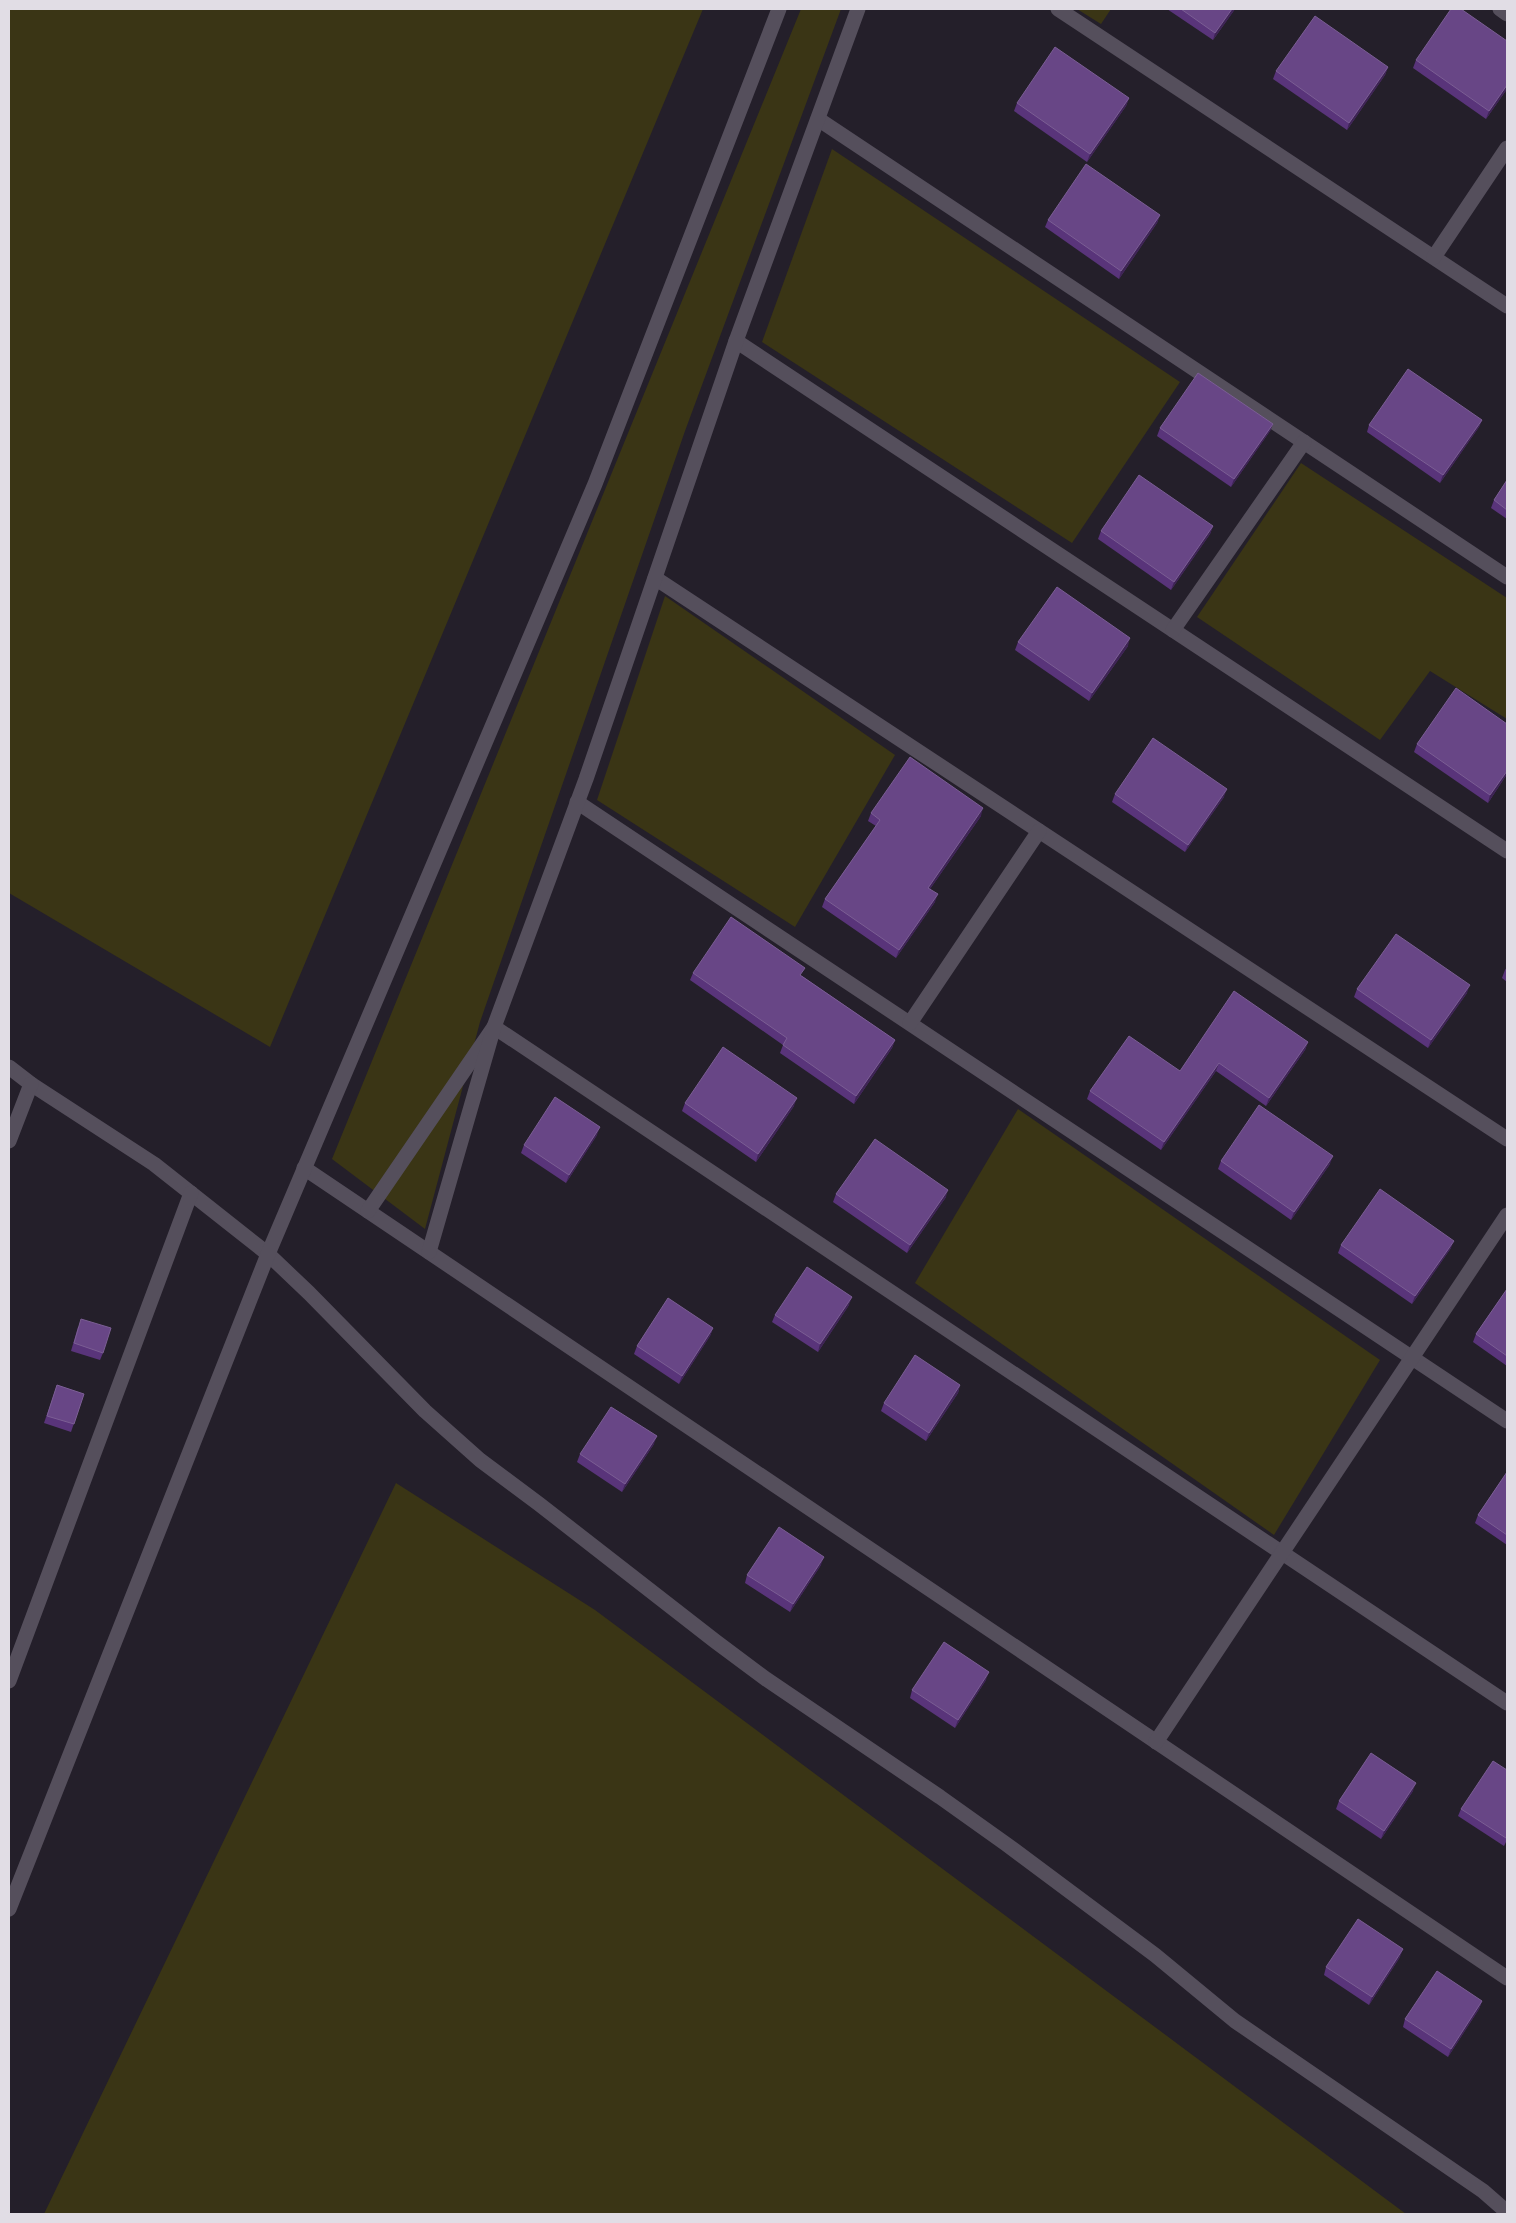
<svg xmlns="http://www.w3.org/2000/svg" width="1516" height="2223" viewBox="0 0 1516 2223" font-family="Helvetica,sans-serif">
<rect width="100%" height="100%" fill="#241f2a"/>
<g fill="#3a3515">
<polygon points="9,9 703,9 270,1047 9,893"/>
<polygon points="801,9 841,9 685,431 480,1022 425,1229 332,1159"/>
<polygon points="1077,9 1111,9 1101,24"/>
<polygon points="832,149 1180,382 1072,543 762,342"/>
<polygon points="1301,463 1507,598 1507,719 1430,671 1380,740 1197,617"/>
<polygon points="665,596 895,755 795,927 597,800"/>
<polygon points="1018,1109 1380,1360 1274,1535 915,1283"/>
<polygon points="396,1483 595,1610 1406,2214 44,2214"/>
</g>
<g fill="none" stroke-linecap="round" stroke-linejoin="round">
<g stroke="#554f5c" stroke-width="15">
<polyline points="1058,9 1507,306"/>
<polyline points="1500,9 1507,14"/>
<polyline points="818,119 1507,577"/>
<polyline points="1434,257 1507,148"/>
<polyline points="736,341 1507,851"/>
<polyline points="655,578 1507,1139"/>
<polyline points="1173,630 1304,442"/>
<polyline points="577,802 1507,1421"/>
<polyline points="910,1023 1039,831"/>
<polyline points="9,1067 31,1084 154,1164 268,1254 309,1293 425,1411 480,1460 539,1504 715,1641 766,1679 940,1797 1006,1844 1155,1955 1235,2021 1483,2191 1507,2212"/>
<polyline points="9,1141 31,1084"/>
<polyline points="304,1168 1507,1978"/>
<polyline points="368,1211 494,1027 1507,1703"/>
<polyline points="429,1252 494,1027 586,779 736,341 858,9"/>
<polyline points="9,1681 191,1193"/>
<polyline points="1156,1742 1507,1215"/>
</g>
<polyline stroke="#554f5c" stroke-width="15" points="9,1909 268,1254 595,484 779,9"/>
</g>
<g fill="#59347a">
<polygon points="1167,9 1235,9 1213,40"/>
<polygon points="1416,60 1507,89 1486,119 1413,68"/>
<polygon points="1388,67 1385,75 1347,130 1273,79 1276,71"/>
<polygon points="1129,98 1126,106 1087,162 1014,111 1017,103"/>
<polygon points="1160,215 1157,223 1119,279 1045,227 1048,220"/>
<polygon points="1482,420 1479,427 1440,483 1367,432 1369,425"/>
<polygon points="1273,424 1270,431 1231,487 1157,436 1160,428"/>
<polygon points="1507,480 1507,519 1491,508 1494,500"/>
<polygon points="1213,526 1210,534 1171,590 1098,539 1101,531"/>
<polygon points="1018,642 1128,646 1089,701 1015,650"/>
<polygon points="1417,744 1507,774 1488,803 1414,752"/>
<polygon points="1115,794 1224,797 1185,852 1112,802"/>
<polygon points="871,813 981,816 930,889 935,902 896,958 822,907 825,899 876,826 868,821"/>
<polygon points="1507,967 1507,982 1502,978 1505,970"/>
<polygon points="693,973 802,976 895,1040 892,1048 854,1104 780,1053 783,1045 690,980"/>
<polygon points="1357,989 1467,993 1428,1048 1354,997"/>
<polygon points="1308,1042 1305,1050 1266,1106 1216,1071 1161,1150 1087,1099 1090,1091"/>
<polygon points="685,1103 794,1106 756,1162 682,1111"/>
<polygon points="597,1135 566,1183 521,1153 524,1145"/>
<polygon points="1221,1161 1330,1164 1291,1220 1218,1169"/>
<polygon points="836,1194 946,1197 907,1253 833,1202"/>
<polygon points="1341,1245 1451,1248 1412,1304 1338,1253"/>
<polygon points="1507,1289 1507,1366 1473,1342 1476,1334"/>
<polygon points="849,1305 818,1352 772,1322 775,1315"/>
<polygon points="78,1327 103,1353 100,1360 71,1351"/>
<polygon points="713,1328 710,1336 679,1384 634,1354 637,1346"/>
<polygon points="57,1385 84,1394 71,1432 44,1423"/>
<polygon points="960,1385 958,1393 926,1441 881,1411 884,1403"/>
<polygon points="654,1444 622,1492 577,1462 580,1454"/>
<polygon points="1507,1472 1507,1545 1475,1523 1478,1515"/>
<polygon points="821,1565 790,1612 745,1583 747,1575"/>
<polygon points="986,1680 955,1728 910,1698 912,1690"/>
<polygon points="1507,1770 1507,1840 1504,1846 1458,1816 1461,1809"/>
<polygon points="1413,1791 1381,1839 1336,1809 1339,1801"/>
<polygon points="1400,1957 1369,2005 1324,1975 1326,1967"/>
<polygon points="1482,2001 1479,2009 1448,2057 1403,2027 1405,2019"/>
</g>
<g fill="#3e2455">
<polygon points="1232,9 1235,9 1213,40 1215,33"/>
<polygon points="1388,67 1385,75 1347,130 1349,123"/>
<polygon points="1507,85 1507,89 1486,119 1489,111"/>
<polygon points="1129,98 1126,106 1087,162 1090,154"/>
<polygon points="1160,215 1157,223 1119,279 1121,271"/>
<polygon points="1482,420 1479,427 1440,483 1443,475"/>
<polygon points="1273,424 1270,431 1231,487 1234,479"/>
<polygon points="1213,526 1210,534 1171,590 1174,582"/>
<polygon points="1130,638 1128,646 1089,701 1092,693"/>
<polygon points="1507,771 1507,774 1488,803 1490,795"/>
<polygon points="1227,789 1224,797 1185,852 1188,845"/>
<polygon points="983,808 981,816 925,896 928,888"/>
<polygon points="938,894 935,902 896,958 899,950"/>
<polygon points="1470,985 1467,993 1428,1048 1431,1040"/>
<polygon points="895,1040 892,1048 854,1104 856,1096"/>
<polygon points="1308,1042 1305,1050 1266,1106 1269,1098"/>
<polygon points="1219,1063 1216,1071 1161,1150 1164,1142"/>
<polygon points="797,1098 794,1106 756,1162 758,1154"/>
<polygon points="600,1127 597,1135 566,1183 569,1175"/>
<polygon points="1333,1156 1330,1164 1291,1220 1294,1212"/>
<polygon points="948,1190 946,1197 907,1253 910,1245"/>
<polygon points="1454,1241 1451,1248 1412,1304 1415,1296"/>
<polygon points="852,1297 849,1305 818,1352 820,1344"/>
<polygon points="713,1328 710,1336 679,1384 682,1376"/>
<polygon points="960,1385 958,1393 926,1441 929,1433"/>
<polygon points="657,1436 654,1444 622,1492 625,1484"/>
<polygon points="824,1557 821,1565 790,1612 793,1604"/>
<polygon points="989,1672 986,1680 955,1728 958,1720"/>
<polygon points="1416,1783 1413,1791 1381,1839 1384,1831"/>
<polygon points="1403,1949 1400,1957 1369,2005 1372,1997"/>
<polygon points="1482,2001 1479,2009 1448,2057 1451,2049"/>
</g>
<g fill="#684686" stroke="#7b5e94">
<polygon points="1181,9 1232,9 1215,33"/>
<polygon points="1451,9 1461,9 1507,41 1507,85 1489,111 1416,60"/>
<polygon points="1315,16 1388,67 1349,123 1276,71"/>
<polygon points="1055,47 1129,98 1090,154 1017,103"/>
<polygon points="1086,164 1160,215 1121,271 1048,220"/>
<polygon points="1408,369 1482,420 1443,475 1369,425"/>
<polygon points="1198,373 1273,424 1234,479 1160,428"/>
<polygon points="1139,475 1213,526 1174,582 1101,531"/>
<polygon points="1507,480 1507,510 1494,500"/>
<polygon points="1057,587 1130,638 1092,693 1018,642"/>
<polygon points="1456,688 1507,724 1507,771 1490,795 1417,744"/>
<polygon points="1153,738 1227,789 1188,845 1115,794"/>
<polygon points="910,757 983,808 928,888 938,894 899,950 825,899 880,820 871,813"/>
<polygon points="731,917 805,968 800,975 895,1040 856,1096 783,1045 787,1038 693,973"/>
<polygon points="1396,934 1470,985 1431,1040 1357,989"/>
<polygon points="1234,991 1308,1042 1269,1098 1219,1063 1164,1142 1090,1091 1129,1036 1180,1071"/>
<polygon points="723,1047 797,1098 758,1154 685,1103"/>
<polygon points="555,1097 600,1127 569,1175 524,1145"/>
<polygon points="1259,1105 1333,1156 1294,1212 1221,1161"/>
<polygon points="875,1139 948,1190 910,1245 836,1194"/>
<polygon points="1380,1189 1454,1241 1415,1296 1341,1245"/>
<polygon points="807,1267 852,1297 820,1344 775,1315"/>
<polygon points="1507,1289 1507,1356 1476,1334"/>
<polygon points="668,1298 713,1328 682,1376 637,1346"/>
<polygon points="81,1319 111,1328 103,1353 74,1343"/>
<polygon points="915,1355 960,1385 929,1433 884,1403"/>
<polygon points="57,1385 84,1394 74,1424 47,1416"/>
<polygon points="611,1407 657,1436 625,1484 580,1454"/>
<polygon points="1507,1472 1507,1535 1478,1515"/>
<polygon points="779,1527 824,1557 793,1604 747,1575"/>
<polygon points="944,1642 989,1672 958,1720 912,1690"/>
<polygon points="1371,1753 1416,1783 1384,1831 1339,1801"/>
<polygon points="1493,1761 1507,1770 1507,1837 1506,1838 1461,1809"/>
<polygon points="1358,1919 1403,1949 1372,1997 1326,1967"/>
<polygon points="1437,1971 1482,2001 1451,2049 1405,2019"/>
</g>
<rect width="1516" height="2223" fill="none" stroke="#e1dde5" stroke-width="20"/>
</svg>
